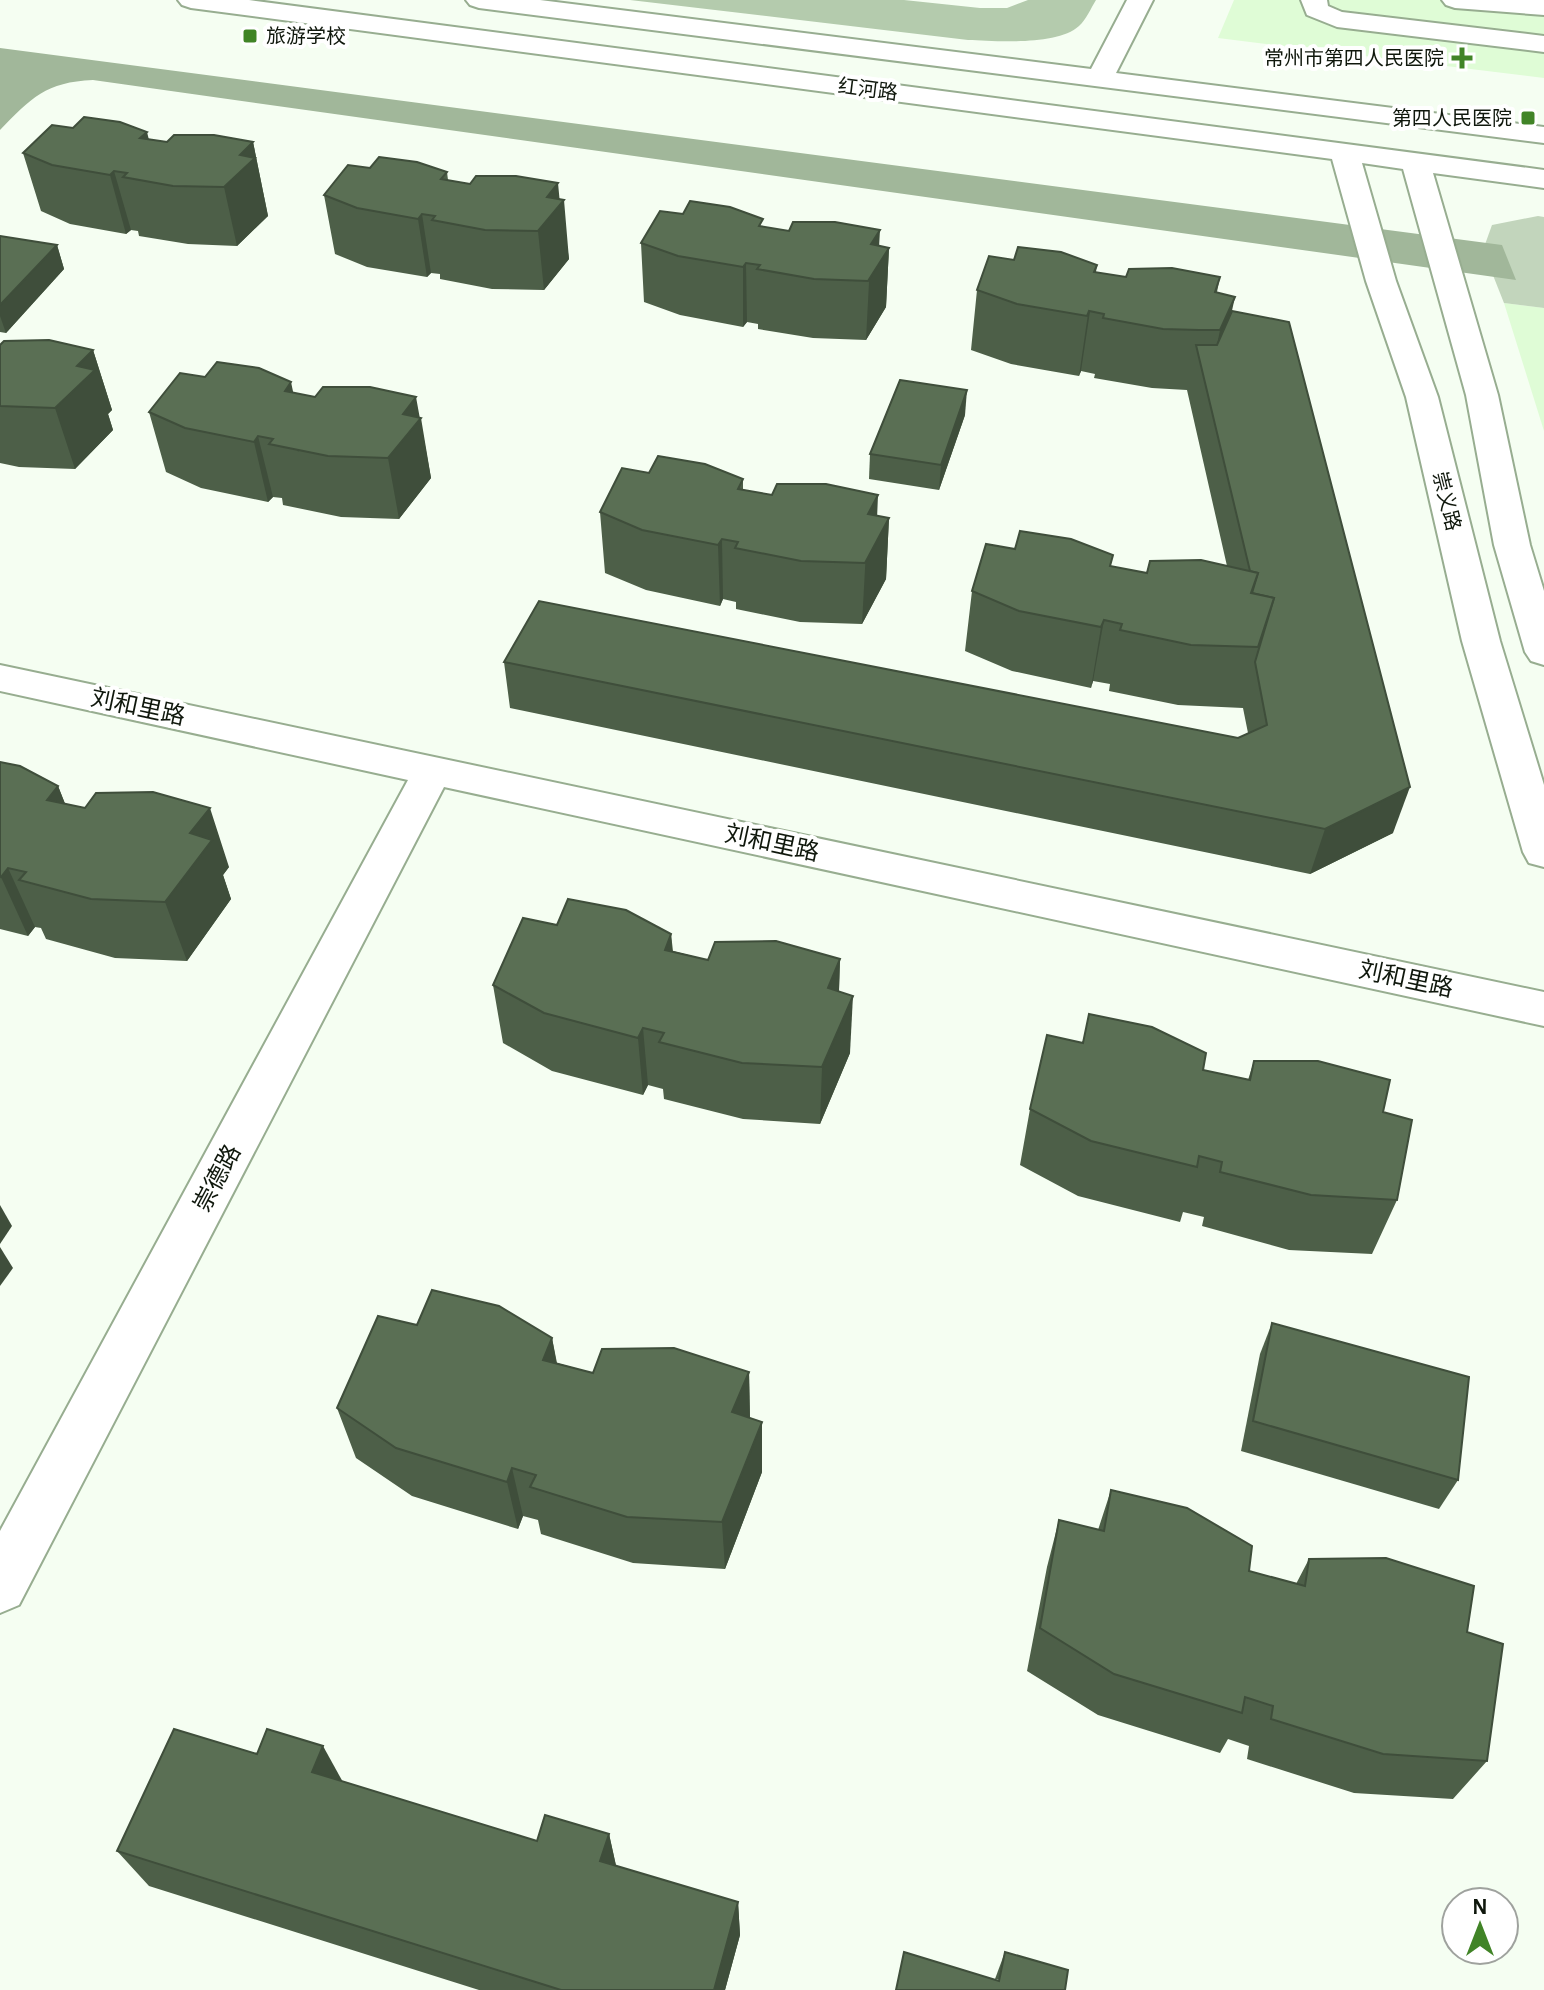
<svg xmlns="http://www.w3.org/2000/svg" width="1544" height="1990" viewBox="0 0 1544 1990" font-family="'Alegreya Sans','Noto Sans SC',sans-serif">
<rect width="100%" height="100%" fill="#f5fef2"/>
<g fill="#dffcd6">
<polygon points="1234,0 1544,0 1544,78 1218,38"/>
<polygon points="1504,303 1544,308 1544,431"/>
</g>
<polygon fill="#c2d5bc" points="1538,216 1544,217 1544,308 1504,303 1483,250 1492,225"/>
<path fill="#b4cbad" d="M630,0H904L980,8H1007L1028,0H1096C1091,8 1086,20 1079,26C1057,46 996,41 968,40Z"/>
<path fill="#a1b79a" d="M0,48L1502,245L1516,280L93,80C46,82 31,98 0,130Z"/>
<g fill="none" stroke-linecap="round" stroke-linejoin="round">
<defs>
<g id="minor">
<polygon points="178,0 249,0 1544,170 1544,188 1433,173 1498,395 1530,545 1544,591 1544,665 1531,661 1525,652 1494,545 1466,395 1403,169 1362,163 1396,281 1438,397 1500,641 1544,785 1544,867 1529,863 1523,852 1462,641 1406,397 1366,281 1332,159 191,8 182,5"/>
<polygon points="466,0 540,0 1091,69 1127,0 1153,0 1116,73 1544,127 1544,143 479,8 470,5"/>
<polygon points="1301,0 1327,0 1328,6 1342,12 1544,36 1544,52 1337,27 1307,15"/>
<polygon points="1442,0 1544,0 1544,15 1455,8 1446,5"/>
<polygon points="0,665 1544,992 1544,1026 444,787 19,1605 0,1613 0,1531 408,780 0,691"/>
</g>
</defs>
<use href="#minor" stroke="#97ad90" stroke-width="4"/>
<use href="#minor" fill="#fff" fill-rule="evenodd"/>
</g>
<g fill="#4d5f48">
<polygon points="149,140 167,142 253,142 268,216 237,246 188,244 139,236 138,231 131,230 126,234 70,224 41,211 23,153"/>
<polygon points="370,168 447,172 448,180 560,199 569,259 544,290 492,289 440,279 440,274 431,273 427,277 367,267 335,254 324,195"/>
<polygon points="763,227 889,248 886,307 866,340 813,338 758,329 758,324 747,322 743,327 680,315 644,302 641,243"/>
<polygon points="0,236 57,245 64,269 6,333 0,332"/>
<polygon points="1096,273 1126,277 1220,277 1217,292 1232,311 1393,833 1310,874 510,708 504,662 1238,738 1248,733 1243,708 1178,705 1109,691 1110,684 1093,681 1091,688 1012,671 965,651 972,591 1111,567 1147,573 1227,566 1187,390 1152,388 1094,378 1095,374 1081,371 1079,376 1011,364 971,350 977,290"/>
<polygon points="0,345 93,350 112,410 108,414 113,430 75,469 19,467 0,463"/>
<polygon points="293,393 420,418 431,478 399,519 341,517 283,505 282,498 273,497 268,502 201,488 166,472 149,412"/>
<polygon points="965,415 939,490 869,479 870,454"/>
<polygon points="649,473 743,479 743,490 889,518 886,579 862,624 800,622 736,609 736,602 723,599 720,606 646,590 605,573 600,512"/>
<polygon points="0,762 58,786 65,804 229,867 223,875 231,899 187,961 115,958 46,939 41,928 35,927 28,936 0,929"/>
<polygon points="557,925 671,934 673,951 708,960 840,959 839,992 850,1053 820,1124 743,1119 664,1099 663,1089 648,1085 643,1095 552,1071 503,1043 493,985"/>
<polygon points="1254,1061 1383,1112 1397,1200 1372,1254 1289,1250 1202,1226 1204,1217 1183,1212 1180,1222 1078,1196 1020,1165 1030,1109 1203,1070 1248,1080"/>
<polygon points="1272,1323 1458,1480 1439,1509 1241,1451 1260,1354"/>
<polygon points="417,1325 552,1338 557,1363 593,1373 749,1372 750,1418 762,1472 725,1569 633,1563 541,1534 538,1520 523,1516 518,1529 412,1496 356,1458 337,1408"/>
<polygon points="1111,1490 1249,1571 1296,1584 1309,1559 1467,1632 1487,1761 1453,1799 1354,1793 1247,1759 1249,1746 1228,1739 1220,1753 1098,1715 1027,1671 1047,1567 1059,1520 1098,1530"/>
<polygon points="343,1782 537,1841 609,1834 616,1866 738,1902 740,1935 725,1990 479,1990 149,1886 117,1851"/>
<polygon points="1005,1952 1065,1990 995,1979"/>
</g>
<g fill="#3f4e3b">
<polygon points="147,132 160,184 140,138"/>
<polygon points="253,142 268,216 237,246 224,187 240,155"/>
<polygon points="114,171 131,230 126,234 110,175"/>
<polygon points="558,183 560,204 564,200 569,259 544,290 538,231 547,197"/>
<polygon points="422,214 431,273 427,277 418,219"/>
<polygon points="880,230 878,265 889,248 886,307 866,340 871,244"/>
<polygon points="57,245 64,269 6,333 0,316 0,305"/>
<polygon points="746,263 747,322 743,327 743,267"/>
<polygon points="1097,265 1081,371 1079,376 1094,272"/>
<polygon points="1235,297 1222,356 1208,390 1220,330"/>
<polygon points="93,350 112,410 108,414 113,430 75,469 55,408 77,366"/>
<polygon points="291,382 304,443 298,452 285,391"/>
<polygon points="967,390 965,415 939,490 941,465"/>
<polygon points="416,397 420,419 421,418 431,478 399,519 388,458 403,414"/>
<polygon points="258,436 273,497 268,502 254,442"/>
<polygon points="878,495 876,543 889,518 886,579 862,624 868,514"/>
<polygon points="722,539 723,599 720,606 718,545"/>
<polygon points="1104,620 1093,681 1091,688 1101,627"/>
<polygon points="58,786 82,846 47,800"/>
<polygon points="1410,787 1393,833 1310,874 1325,829"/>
<polygon points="210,808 229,867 223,875 231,899 187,961 165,902 190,833"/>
<polygon points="8,868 35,927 28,936 1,877"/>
<polygon points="671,934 675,993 665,950"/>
<polygon points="840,959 838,1017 828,988"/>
<polygon points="853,996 850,1053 820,1124 822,1067"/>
<polygon points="643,1028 648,1085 643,1095 638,1038"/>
<polygon points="0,1205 12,1226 0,1244"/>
<polygon points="0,1247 13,1268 0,1286"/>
<polygon points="552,1338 561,1389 543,1360"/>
<polygon points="749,1372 750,1423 732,1412"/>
<polygon points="762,1422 762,1472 725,1569 722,1522"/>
<polygon points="512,1468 523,1516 518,1529 507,1482"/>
<polygon points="323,1746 344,1784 312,1772"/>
<polygon points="609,1834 617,1870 600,1861"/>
<polygon points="738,1902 740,1935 725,1990 714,1990"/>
</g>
<g fill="#5a6f54" stroke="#3f4e3b" stroke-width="2">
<polygon points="84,117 120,122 147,132 140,138 167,142 174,135 214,135 253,142 240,155 255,158 224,187 173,186 123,177 127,173 114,171 110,175 52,165 23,153 52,125 73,128"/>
<polygon points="379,157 417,162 447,172 441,179 470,184 476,176 516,176 558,183 547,197 564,200 538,231 485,230 432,220 435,216 422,214 418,219 357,208 324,195 348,165 370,168"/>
<polygon points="690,201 730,207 763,219 759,226 789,231 793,222 835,222 880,230 871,244 889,248 868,281 814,279 757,269 760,265 746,263 743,267 678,256 641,243 660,211 683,214"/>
<polygon points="0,236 57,245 0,305"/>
<polygon points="1018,247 1061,252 1097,265 1094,272 1126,277 1129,269 1172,268 1220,277 1215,292 1235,297 1220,330 1199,330 1163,329 1103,318 1104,314 1089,311 1087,316 1017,304 977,290 989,256 1014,260"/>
<polygon points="1232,311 1289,322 1410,787 1325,829 504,662 539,601 1238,738 1267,725 1255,662 1274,598 1252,593 1258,573 1250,571 1196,345 1217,345"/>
<polygon points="49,340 93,350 77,366 95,370 55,408 0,406 0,345 4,341"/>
<polygon points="217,362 259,368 291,382 285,391 315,397 323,387 370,387 416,397 403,414 421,418 388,458 328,456 269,444 273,439 258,436 254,442 185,428 149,412 180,373 205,377"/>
<polygon points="900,380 967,390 941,465 870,454"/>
<polygon points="658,456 705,464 743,479 738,489 772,495 777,484 826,484 878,495 868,514 889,518 865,563 801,561 735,548 738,542 722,539 718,545 642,530 600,512 622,468 649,473"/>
<polygon points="1020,531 1071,539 1113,555 1110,566 1147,573 1150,561 1201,560 1258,573 1251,593 1274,598 1258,647 1191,645 1120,630 1122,624 1104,620 1101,627 1019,611 972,591 986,544 1015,549"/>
<polygon points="0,762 20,766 58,786 47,800 85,808 96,793 153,792 210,808 190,833 212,840 165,902 91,899 19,880 26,872 8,868 1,877 0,876"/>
<polygon points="568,899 626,910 671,934 665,950 708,960 715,942 776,941 840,959 828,988 853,996 822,1067 742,1063 659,1042 664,1033 643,1028 638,1038 544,1013 493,985 523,918 557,925"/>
<polygon points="1089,1014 1152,1027 1206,1053 1203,1070 1250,1080 1254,1061 1318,1061 1390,1080 1383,1112 1412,1120 1397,1200 1311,1195 1220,1172 1222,1162 1199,1156 1197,1167 1091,1141 1030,1109 1047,1035 1083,1043"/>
<polygon points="432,1290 499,1306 552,1338 543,1360 593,1373 602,1349 674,1348 749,1372 732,1412 762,1422 722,1522 627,1517 530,1487 536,1475 512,1468 507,1482 396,1448 337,1408 378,1316 417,1325"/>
<polygon points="1272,1323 1469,1377 1458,1480 1253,1421"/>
<polygon points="1111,1490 1187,1508 1252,1546 1249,1571 1305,1586 1309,1559 1386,1558 1474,1586 1467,1632 1503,1644 1487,1761 1383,1754 1271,1719 1273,1706 1245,1697 1242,1713 1114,1674 1040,1628 1059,1520 1104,1531"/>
<polygon points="174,1729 257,1754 267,1729 323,1746 312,1772 537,1841 545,1815 609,1834 600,1861 738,1902 714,1990 561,1990 117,1851"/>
<polygon points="904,1952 999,1981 1005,1952 1068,1970 1065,1990 896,1990"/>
</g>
<g fill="#418427" stroke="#fff" stroke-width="3">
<rect x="242" y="28" width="16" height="16" rx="4"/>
<path d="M1458 46h8v8h8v8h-8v8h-8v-8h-8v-8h8z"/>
<rect x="1520" y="110" width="16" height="16" rx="4"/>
</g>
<g text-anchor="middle" stroke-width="8" stroke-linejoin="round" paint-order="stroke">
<g font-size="20" fill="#0f170c" stroke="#fff" text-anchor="end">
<text x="266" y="43" text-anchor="start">旅游学校</text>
<text x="1444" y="65">常州市第四人民医院</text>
<text x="1512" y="125">第四人民医院</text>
</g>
<g font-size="20" fill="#0f170c" stroke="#fff">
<text transform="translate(868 89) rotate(7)" y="7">红河路</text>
<text transform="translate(1447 501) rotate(76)" y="7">崇义路</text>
</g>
<g font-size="24" fill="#0f170c" stroke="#fff">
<text transform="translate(138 707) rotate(12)" y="8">刘和里路</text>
<text transform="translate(772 843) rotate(12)" y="8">刘和里路</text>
<text transform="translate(1406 979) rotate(12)" y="8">刘和里路</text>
<text transform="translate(217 1178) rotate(-62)" y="8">崇德路</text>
</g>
</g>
<g transform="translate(1480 1926)"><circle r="38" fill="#ffffff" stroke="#9fa29e" stroke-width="2"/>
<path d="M0-6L14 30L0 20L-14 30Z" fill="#418427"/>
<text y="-12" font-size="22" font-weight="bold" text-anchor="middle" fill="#0f170c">N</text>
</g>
</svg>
